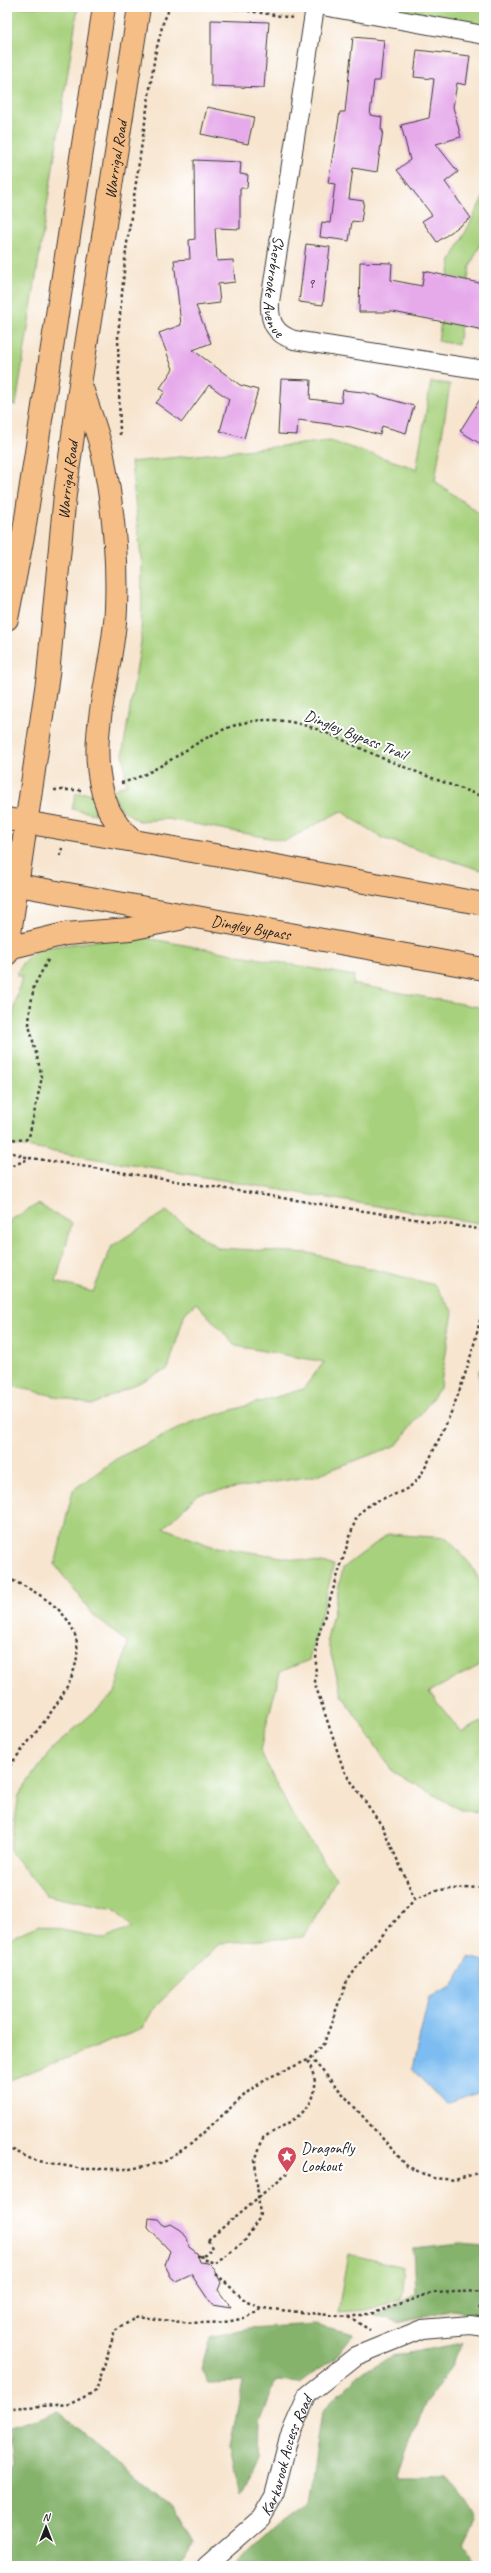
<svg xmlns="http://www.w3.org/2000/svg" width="491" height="2573" viewBox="0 0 491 2573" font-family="Caveat,sans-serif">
<rect width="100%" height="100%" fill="#fff"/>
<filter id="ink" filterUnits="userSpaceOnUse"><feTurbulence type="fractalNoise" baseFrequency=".025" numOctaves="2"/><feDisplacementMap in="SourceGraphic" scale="8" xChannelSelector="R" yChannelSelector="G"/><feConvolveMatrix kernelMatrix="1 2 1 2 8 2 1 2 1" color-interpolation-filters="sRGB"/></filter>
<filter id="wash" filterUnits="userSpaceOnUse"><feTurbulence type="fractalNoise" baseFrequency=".012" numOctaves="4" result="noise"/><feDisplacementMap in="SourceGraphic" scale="16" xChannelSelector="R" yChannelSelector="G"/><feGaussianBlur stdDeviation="0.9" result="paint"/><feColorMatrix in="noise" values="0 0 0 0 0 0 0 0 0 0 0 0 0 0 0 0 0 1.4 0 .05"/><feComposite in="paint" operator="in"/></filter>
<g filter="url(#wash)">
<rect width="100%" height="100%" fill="#f7e5cf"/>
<g fill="#a7d17d" stroke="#62764c">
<polygon points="7,7 78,7 16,405 7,404"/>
<polygon points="373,7 484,7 484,26"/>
<polygon points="484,196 484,237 470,266 458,345 438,341 451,260"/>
<polygon points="431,382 450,384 435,481 484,517 484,871 382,838 341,811 285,841 168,819 139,821 121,809 111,790 126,785 123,751 141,642 142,568 131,462 330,441 409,466 416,470"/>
<polygon points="76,793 93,793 95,814 72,809"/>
<path d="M135,936L354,976L353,984L484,1008V1224L7,1144V1037L22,976H17C20,962 28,956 40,948Z"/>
<polygon points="38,1204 72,1223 56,1282 93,1292 112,1246 166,1211 218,1248 309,1253 435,1285 453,1312 440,1388 397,1445 314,1476 198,1494 164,1528 211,1546 334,1565 309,1660 280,1672 260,1750 290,1811 336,1879 304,1937 220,1943 154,2008 142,2029 7,2081 7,1939 39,1925 105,1939 132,1927 114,1910 45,1895 10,1851 19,1795 53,1748 115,1693 128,1643 95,1617 55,1565 73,1490 119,1457 192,1422 303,1389 324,1362 236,1346 196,1303 185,1313 168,1369 92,1405 9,1385 7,1242 9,1221"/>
<polygon points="484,1365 484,1509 479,1370"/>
<polygon points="388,1534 447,1538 471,1565 484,1589 484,1663 429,1692 461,1732 484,1721 484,1812 463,1811 393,1772 342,1695 327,1640 343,1568"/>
<polygon points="348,2254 404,2267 401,2299 366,2310 338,2312"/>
</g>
<g fill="#85b36c" stroke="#506844">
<polygon points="461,2243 484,2245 484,2315 453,2310 398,2323 376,2316 415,2293 413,2248"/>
<polygon points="316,2324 354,2334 337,2356 300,2383 276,2381 260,2423 259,2453 240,2494 230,2445 243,2382 209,2383 201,2370 210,2337 249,2328"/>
<polygon points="462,2343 452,2364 422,2410 399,2477 446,2477 476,2515 463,2547 475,2566 236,2566 281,2524 307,2505 321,2412 358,2375 392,2356"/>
<polygon points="59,2412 170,2504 194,2544 180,2566 7,2566 7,2470 12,2466 9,2427"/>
</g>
<polygon fill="#7bbcf0" stroke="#4c6c86" points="469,1957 484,1961 484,2091 445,2104 412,2069 429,1997 452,1987"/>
<g id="blocks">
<g fill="#e6aaeb">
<polygon points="211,20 269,22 264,88 211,86"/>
<polygon points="353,37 384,40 380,81 374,81 370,115 382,117 381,130 383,130 377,172 353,168 349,199 364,201 361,222 352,221 349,241 320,237 322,222 330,223 335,184 328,183 340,112 345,112"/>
<polygon points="417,50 470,56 466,85 457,83 453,107 461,137 436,144 458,172 445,182 471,218 437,242 422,221 432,215 397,170 410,160 401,125 429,118 434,79 414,77"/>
<polygon points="207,107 254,117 248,144 201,134"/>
<polygon points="194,160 241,162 240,174 248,175 247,188 240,188 240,229 215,228 217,261 233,260 235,282 218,284 220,303 196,306 211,343 193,350 240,385 258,390 244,438 220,431 229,399 209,385 182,422 156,403 165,392 160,388 173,369 159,333 181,325 174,260 190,259 189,240 195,239"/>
<polygon points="306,244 330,247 323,305 299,302"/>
<polygon points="360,262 392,263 391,280 422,286 424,271 484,284 484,330 393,312 359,312"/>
<polygon points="281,379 311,380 310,399 341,403 343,390 363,392 414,406 406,433 382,426 380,435 351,427 298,420 297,435 278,434"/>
<polygon points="484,393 484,446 460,431"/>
<polygon points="149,2218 158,2219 164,2226 171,2224 181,2230 187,2238 189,2247 197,2253 200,2262 208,2263 215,2270 221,2283 218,2290 231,2308 212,2305 191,2274 176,2281 171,2277 165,2265 170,2251 148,2228"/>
</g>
</g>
</g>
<g filter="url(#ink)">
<use href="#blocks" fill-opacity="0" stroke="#3d3a37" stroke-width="1"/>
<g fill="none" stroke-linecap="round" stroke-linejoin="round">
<defs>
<g id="minor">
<path id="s1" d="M315,7L270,302C269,322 275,334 294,340L484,370"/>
<polyline points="328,7 484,35"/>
<path id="s2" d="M206,2566L261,2518L274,2496L289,2437L308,2394L356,2356L422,2329L470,2325L484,2327"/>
</g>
<g id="highway">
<path d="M83,391C90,414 100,437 104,461C113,508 118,560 116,608C114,673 81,745 108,808C113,820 123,830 131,840"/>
<polyline points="7,619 24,531 104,7"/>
<polyline points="7,819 255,862 484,904"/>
<path id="s3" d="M7,883L484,969"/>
<polyline points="8,948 65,934 130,929 179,919"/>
<path id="s4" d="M7,954L48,675L65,494L80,384L139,7"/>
</g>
</defs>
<use href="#minor" stroke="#3d3a37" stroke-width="20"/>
<use href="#highway" stroke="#3d3a37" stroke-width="24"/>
<g stroke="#3d3a37" stroke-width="2.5" stroke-dasharray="3 3" stroke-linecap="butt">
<polyline points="224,7 293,18"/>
<polyline points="120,435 118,336 126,250 155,55 163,23 170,7"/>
<path d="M121,783C163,772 192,740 233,726C288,707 334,737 382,758C416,772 450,785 484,797"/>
<polyline points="54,790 82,790"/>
<polyline points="60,856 62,848"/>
<polyline points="7,1139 25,1140 29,1137 42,1077 29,1025 30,1010 34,986 49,958"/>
<polyline points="7,1151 29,1158"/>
<polyline points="7,1168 31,1158 484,1230"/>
<path d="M7,1578C131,1632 65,1694 7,1769"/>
<path d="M415,1899L382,1826L344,1771L315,1684L317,1640L355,1521C370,1493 399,1501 417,1480C425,1470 431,1456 436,1445C459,1400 473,1353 484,1303"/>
<polyline points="310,2057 407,2166 432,2178 455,2180 484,2171"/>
<polyline points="7,2147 33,2160 83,2169 130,2169 164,2162 191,2144 250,2090 270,2077 308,2060 324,2043 346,1983 369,1950 415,1899 436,1890 484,1887"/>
<path d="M201,2255L202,2259L215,2263L244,2242L260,2217L255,2161L263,2138C283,2124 314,2115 315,2086C316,2078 310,2067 308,2060"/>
<polyline points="197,2256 205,2255 212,2248 208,2240"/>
<polyline points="216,2274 247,2302 261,2308 348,2317 374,2313 431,2293 484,2291"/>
<polyline points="478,2309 484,2299"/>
<polyline points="348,2317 370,2330"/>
<path d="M7,2410L11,2408L70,2404L96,2391L115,2331L138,2316C167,2322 240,2331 261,2308"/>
</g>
<use href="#minor" stroke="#fff" stroke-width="18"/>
<use href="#highway" stroke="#f6be87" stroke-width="22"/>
<polyline stroke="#3d3a37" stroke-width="2.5" stroke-dasharray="3 3" stroke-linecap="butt" points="208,2240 287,2173"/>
</g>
</g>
<defs>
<symbol id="sight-pin" viewBox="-11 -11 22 30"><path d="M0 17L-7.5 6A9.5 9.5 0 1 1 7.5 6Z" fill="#d1495b" stroke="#fff"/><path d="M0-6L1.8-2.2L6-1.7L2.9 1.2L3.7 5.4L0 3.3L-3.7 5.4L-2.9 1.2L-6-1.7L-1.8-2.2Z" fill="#fff"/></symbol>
</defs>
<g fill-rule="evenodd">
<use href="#sight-pin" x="276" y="2145" width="22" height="30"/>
</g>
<g text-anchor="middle" stroke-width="4" stroke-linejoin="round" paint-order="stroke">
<g font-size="14" fill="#4e4050">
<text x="311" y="288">9</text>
</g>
<g font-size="16" fill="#1c1c1c" stroke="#fff">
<text dy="6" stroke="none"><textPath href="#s4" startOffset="802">Warrigal Road</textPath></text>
<text dy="6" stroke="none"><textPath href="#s1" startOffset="283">Sherbrooke Avenue</textPath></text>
<text dy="6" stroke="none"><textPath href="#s4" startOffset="478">Warrigal Road</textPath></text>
<text transform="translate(356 734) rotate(22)" y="6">Dingley Bypass Trail</text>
<text dy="6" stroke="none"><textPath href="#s3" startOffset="248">Dingley Bypass</textPath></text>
<text dy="6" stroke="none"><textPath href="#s2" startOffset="141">Karkarook Access Road</textPath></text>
</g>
<g font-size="16" fill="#1c1c1c" stroke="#fff" text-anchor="start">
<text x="301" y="2153">Dragonfly<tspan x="301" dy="18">Lookout</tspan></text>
</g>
</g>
<rect width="491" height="2573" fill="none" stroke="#fff" stroke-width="24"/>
<g transform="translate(46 2527)" stroke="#ffffff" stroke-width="3" paint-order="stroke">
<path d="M0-3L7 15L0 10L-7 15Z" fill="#1c1c1c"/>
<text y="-6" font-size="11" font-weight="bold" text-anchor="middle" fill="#1c1c1c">N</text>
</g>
</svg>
